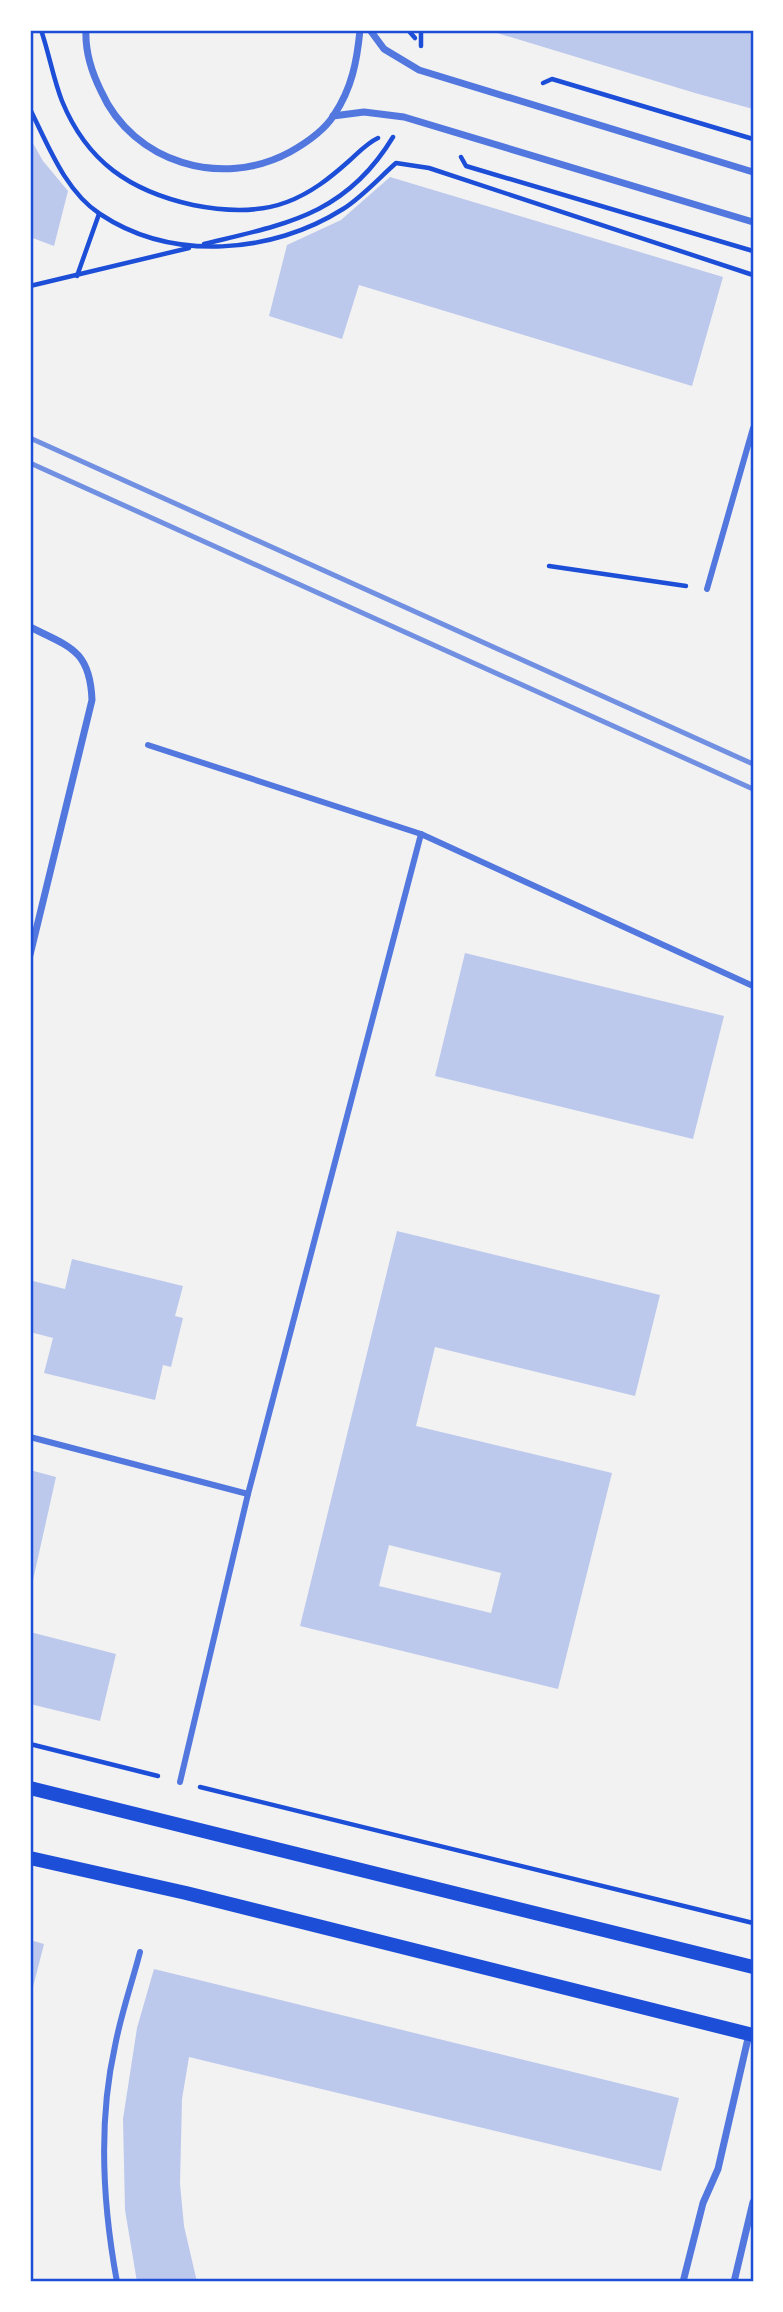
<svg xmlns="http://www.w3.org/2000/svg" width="783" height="2312" viewBox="0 0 783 2312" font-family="'DM Sans',sans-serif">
<rect width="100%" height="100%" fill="#f2f2f2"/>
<g fill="#bdc9ec" fill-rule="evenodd">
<polygon points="487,30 753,30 753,109 695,93"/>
<polygon points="30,138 43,161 68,191 54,246 30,237"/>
<polygon points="390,177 723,277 692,386 359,285 342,339 269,316 287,245 341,220"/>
<polygon points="465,953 724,1016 693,1139 435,1076"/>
<path d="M397,1231L660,1295L635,1396L435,1347L416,1426L612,1473L558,1689L300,1626ZM389,1545L501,1573L491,1613L379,1586Z"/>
<polygon points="72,1259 183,1286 175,1316 183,1318 171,1367 163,1365 155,1400 44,1373 53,1338 30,1332 33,1281 65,1289"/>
<polygon points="30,1470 56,1477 31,1589 30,1589"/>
<polygon points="30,1632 116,1654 100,1721 30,1704"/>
<polygon points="30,1940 44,1944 31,1995 30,1995"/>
<polygon points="154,1969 679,2098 661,2171 189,2057 182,2099 180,2184 184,2226 197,2282 137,2282 125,2210 123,2119 137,2028"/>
</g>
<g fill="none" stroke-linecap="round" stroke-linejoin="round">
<g stroke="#1d4ed8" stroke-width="4.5">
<path d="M41,30C49,53 53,78 62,101C87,162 130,191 193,205C223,211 258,213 287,202C311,193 330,178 349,161C358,153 367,143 378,138"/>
<polyline points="408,30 415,38"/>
<polyline points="421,30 421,46"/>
<polyline points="543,83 552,79 753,139"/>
<path d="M30,109C48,145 65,191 100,214C172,262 272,254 343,209C362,197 379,178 396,163L429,168L753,275"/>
<polyline points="461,157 466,166 753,251"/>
<path d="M204,244C286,224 346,215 393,137"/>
<polyline points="77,276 99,214"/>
<polyline points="30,286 189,248"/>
<polyline points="549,566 686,586"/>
<polyline points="30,1744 158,1776"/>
<polyline points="200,1787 753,1923"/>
</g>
<g stroke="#5277de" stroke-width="6">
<polyline points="707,589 753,428"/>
<polyline points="148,745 421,834 753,986"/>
<polyline points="30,1437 248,1494"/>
<polyline points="180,1782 248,1494 421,834"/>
<path d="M117,2282C103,2206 98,2122 115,2046C121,2014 132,1983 140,1952"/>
</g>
<g stroke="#5277de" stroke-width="7">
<path d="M86,30C85,51 92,73 101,91C133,163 222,189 290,152C306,143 324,131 334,115C352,88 357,61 360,30"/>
<polyline points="370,30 384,49 419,70 753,172"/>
<polyline points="333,116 364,112 404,117 753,222"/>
<path d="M30,627C70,647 90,650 92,700L30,955"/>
<polyline points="683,2282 703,2203 718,2169 749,2034"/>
<polyline points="734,2282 753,2202"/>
</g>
<g stroke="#1d4ed8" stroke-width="14">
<polyline points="30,1788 753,1967"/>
<polyline points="30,1858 186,1893 753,2035"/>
</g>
<g stroke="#7290e2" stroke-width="5">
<polyline points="30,438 753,764"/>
<polyline points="30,463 753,789"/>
</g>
</g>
<rect width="783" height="2312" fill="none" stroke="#ffffff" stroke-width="63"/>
<rect x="32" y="32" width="720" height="2248" fill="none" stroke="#1d4ed8" stroke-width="2.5"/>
</svg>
